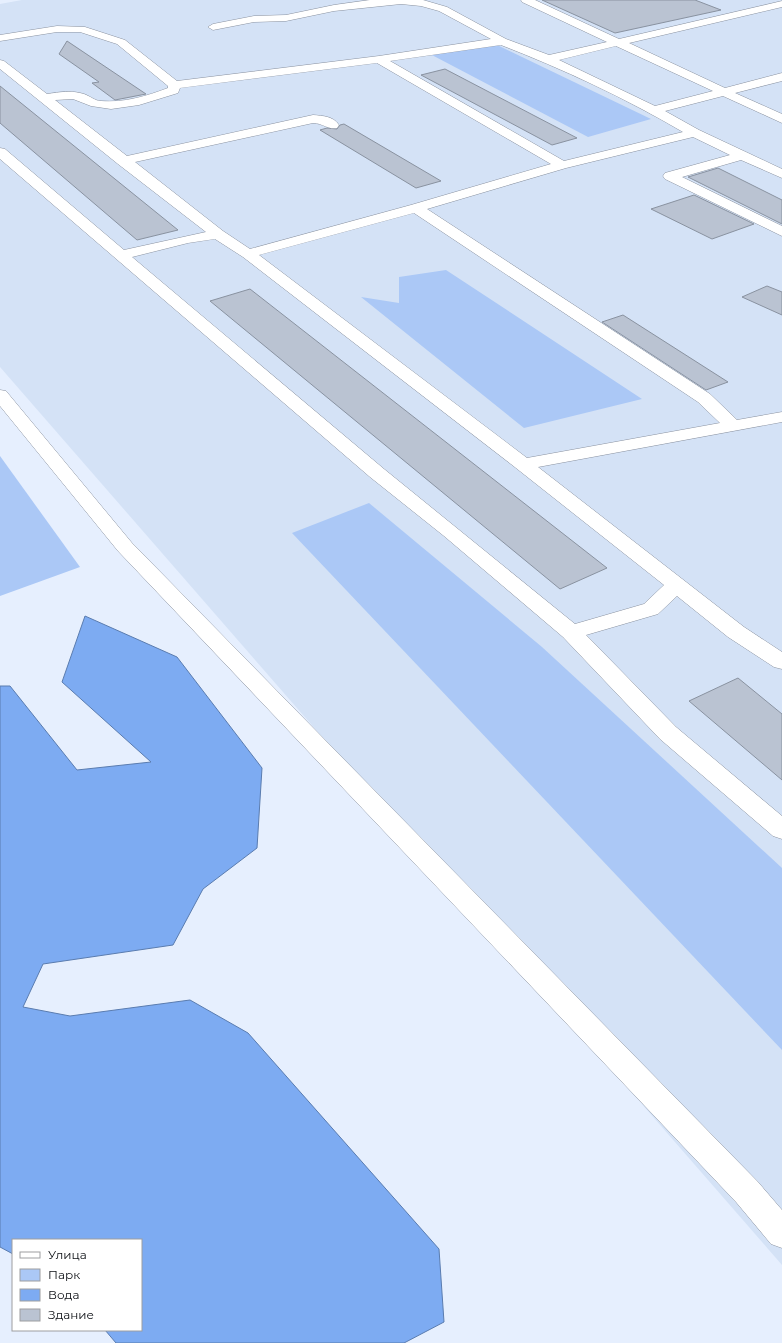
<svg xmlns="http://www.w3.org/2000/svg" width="782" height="1343" viewBox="0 0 782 1343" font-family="Montserrat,sans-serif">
<rect width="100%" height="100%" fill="#e6effe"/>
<polygon fill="#d4e2f6" points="22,0 782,0 782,1265 0,367 0,4"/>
<g fill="#abc8f6">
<polygon points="493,43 651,119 588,137 430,54"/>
<polygon points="446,270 642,399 524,428 361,297 399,303 399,277"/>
<polygon points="0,456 80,567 0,596"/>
<polygon points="369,503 542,647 782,868 782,1050 292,533"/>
</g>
<polygon fill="#7dabf2" stroke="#5a7caf" points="85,616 177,657 262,768 257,848 203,889 173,945 43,964 23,1007 70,1016 190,1000 248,1033 439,1249 444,1322 404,1343 116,1343 105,1330 141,1330 141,1240 13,1240 13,1254 0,1247 0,686 10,686 77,770 151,762 62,682"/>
<g fill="#bac3d2" stroke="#8992a0">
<polygon points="542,0 695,0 721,10 615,33"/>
<polygon points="67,41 146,94 115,100 92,83 99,82 59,54"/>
<polygon points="445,69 577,138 552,145 421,75"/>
<polygon points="0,86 178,230 137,240 0,123"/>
<polygon points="344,124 441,181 416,188 320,130 327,128 337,129 340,125"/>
<polygon points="718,168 782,200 782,224 688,177"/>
<polygon points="694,195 754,224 712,239 651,209"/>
<polygon points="767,286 782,292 782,315 742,297"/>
<polygon points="250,289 607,568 560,589 210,301"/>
<polygon points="623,315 728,382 706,390 602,322"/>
<polygon points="738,678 782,714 782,780 689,701"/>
</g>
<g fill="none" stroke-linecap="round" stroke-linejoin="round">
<defs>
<g id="minor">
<path d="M370,0H423L447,7L506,39L549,55L607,42L522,2L521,0H535L619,39L782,1V7L629,43L725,88L782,73V81L735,93L782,114V123L723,96L665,111L699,130L782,169V178L741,160L682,177L782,226V236L665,179L663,176L665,173L730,155L693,137L566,168L427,209L710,394L737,420L782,412V422L538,467L744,627L782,652V669L774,667L728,637L677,596L658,614L586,635L676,727L782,816V839L773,836L660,739L563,637L444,536L370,477L0,159V148L5,149L124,250L206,232L118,164L0,69V60L4,61L47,94C60,92 71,90 84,94C90,96 95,101 101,101C124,103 147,96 168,88V86L117,44L80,32H57L0,41V35L57,26L85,27L125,40L177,81L379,56L491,39L439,11L421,6L401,4L334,11L286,21L254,22L213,30L208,27L213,24L254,16L286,15L334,5ZM501,45C563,69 625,98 683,132L564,161L390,61ZM616,46L713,91L655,106L559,60ZM377,63L551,164L411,205L250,249L223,231L135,162L313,123C322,123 329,130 337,128L339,125C333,116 323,116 313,115L127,156L55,100L73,99L91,106L111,109L139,105L178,93L180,88ZM414,213L698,402L720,423L527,458L259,255ZM215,239L243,257L516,468L664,585L644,604L575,624L384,469L132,257L188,243Z"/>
<polygon points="0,390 6,391 132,543 758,1182 782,1210 782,1248 771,1244 736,1202 118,551 0,406"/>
</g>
</defs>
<use href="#minor" stroke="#8a92a0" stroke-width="1"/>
<use href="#minor" fill="#fff" fill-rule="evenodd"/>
</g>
<rect x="12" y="1239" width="130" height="92" fill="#ffffff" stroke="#9d9ea0"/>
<rect x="20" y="1252" width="20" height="6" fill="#ffffff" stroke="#9d9ea0"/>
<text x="48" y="1259" font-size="12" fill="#0a0d12">Улица</text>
<rect x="20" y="1269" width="20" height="12" fill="#abc8f6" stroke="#9d9ea0"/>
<text x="48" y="1279" font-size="12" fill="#0a0d12">Парк</text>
<rect x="20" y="1289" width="20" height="12" fill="#7dabf2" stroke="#9d9ea0"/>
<text x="48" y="1299" font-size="12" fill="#0a0d12">Вода</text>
<rect x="20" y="1309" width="20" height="12" fill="#bac3d2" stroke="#9d9ea0"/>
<text x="48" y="1319" font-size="12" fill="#0a0d12">Здание</text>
</svg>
